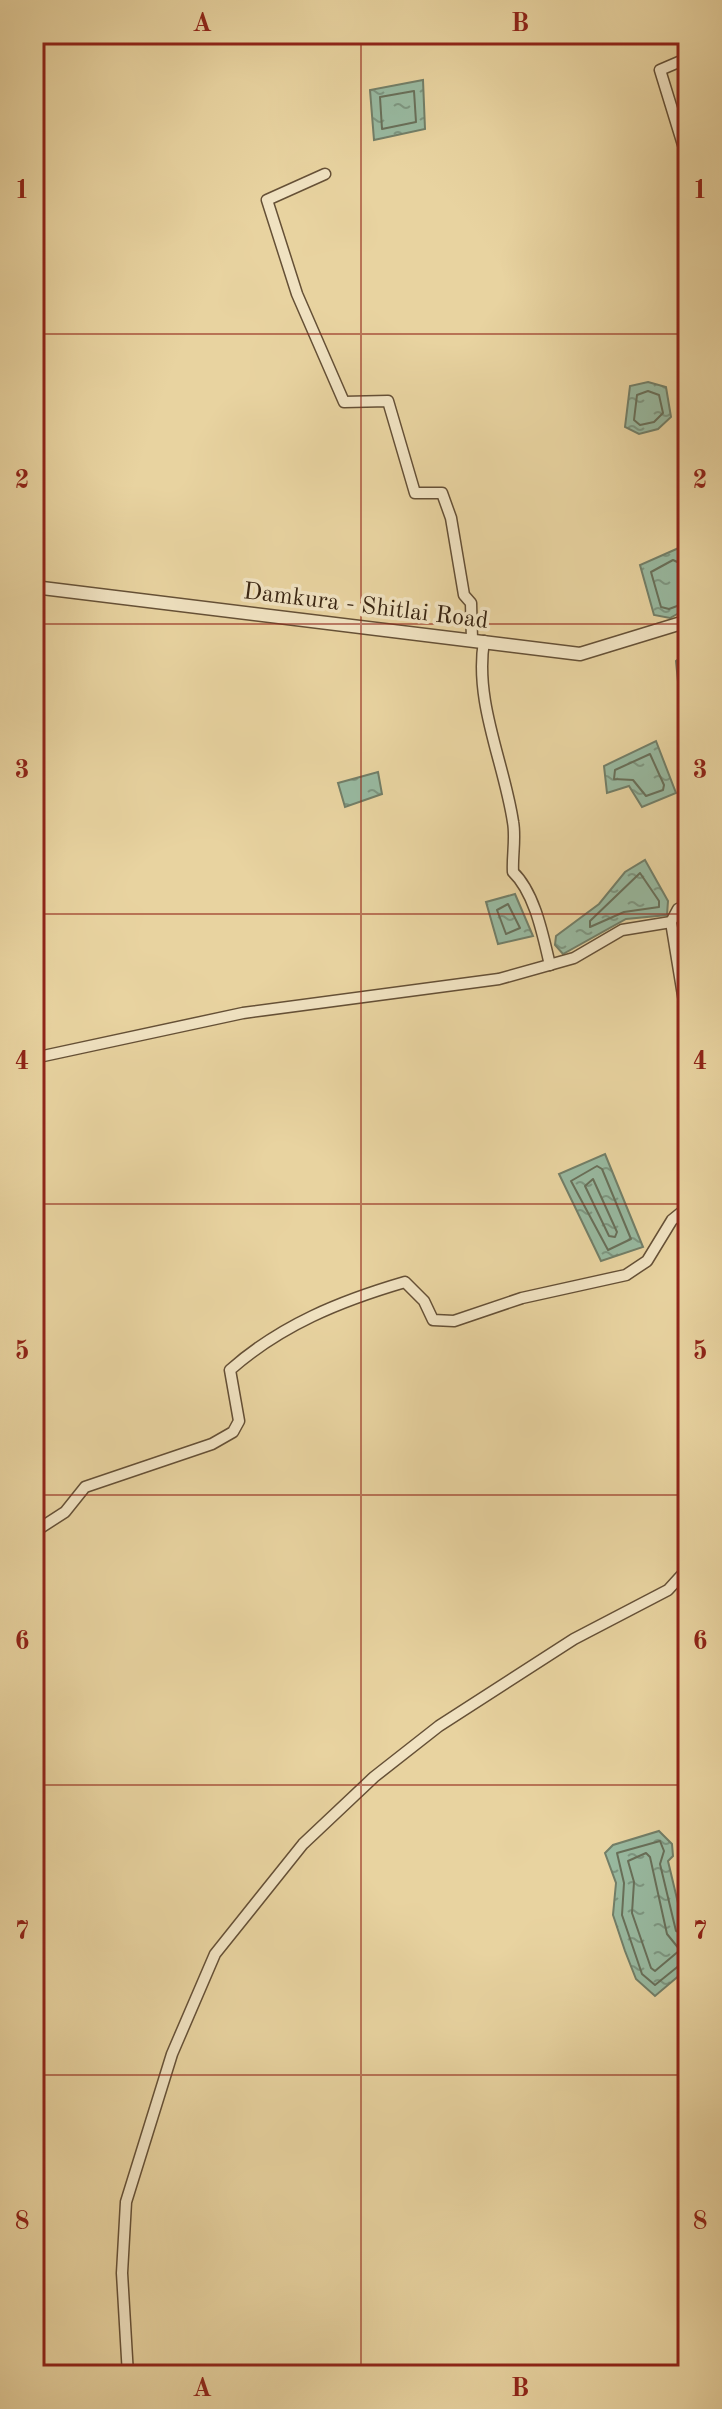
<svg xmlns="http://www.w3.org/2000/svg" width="722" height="2409" viewBox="0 0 722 2409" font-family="'Old Standard TT',serif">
<defs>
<pattern id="water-ripples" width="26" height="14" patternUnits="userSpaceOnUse" patternTransform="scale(2)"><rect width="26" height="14" fill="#98b9a0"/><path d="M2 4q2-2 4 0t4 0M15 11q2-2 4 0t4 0" fill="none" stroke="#7d9681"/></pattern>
</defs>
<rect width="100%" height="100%" fill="#e8d3a0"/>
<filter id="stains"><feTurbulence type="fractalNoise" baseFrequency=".0025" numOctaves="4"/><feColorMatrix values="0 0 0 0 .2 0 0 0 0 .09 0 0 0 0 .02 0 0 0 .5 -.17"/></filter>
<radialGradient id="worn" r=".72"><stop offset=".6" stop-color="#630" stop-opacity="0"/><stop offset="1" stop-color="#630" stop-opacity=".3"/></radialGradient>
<g fill="url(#water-ripples)" stroke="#727e67" stroke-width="2">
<polygon points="423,80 425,129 374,140 370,90"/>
<polygon points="648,382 666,387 671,417 658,429 639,434 625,427 630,386"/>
<polygon points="681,547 688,574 688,608 670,618 654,615 640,565"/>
<polygon points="688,652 688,719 682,723 676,661"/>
<polygon points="656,741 676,793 642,807 629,786 607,793 604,766"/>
<polygon points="378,772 382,794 345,807 338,783"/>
<polygon points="645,860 668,901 667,915 626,919 563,954 555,945 556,936 599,904 625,872"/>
<polygon points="515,894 533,936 498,944 486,902"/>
<polygon points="605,1154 643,1247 601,1261 559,1174"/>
<polygon points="659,1831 672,1844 673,1856 668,1861 688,1945 688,1968 655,1996 636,1979 625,1951 613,1915 616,1883 605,1853 613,1845"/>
</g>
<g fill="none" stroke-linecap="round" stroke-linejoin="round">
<g stroke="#686f59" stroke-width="2">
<polygon points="414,91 416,122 382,129 380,97"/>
<polygon points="648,391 659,395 663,413 654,422 640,425 634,420 637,395"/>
<polyline points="688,567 673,560 651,572 661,607 669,609 688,602"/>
<polygon points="650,754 664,785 663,790 646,796 633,780 614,779 615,770"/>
<polygon points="640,873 659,901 659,907 624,912 590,927 590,921"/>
<polygon points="508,904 520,928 506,934 497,910"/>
<polygon points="597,1166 602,1169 631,1239 608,1250 571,1181"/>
<polygon points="593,1179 617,1232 615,1237 609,1236 585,1186"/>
<polygon points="646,1853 650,1857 667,1934 680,1950 655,1971 651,1968 632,1913 634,1882 628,1861"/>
<polyline points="688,1938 676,1931 660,1864 664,1851 660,1841 617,1853 624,1883 622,1915 642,1974 655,1985 681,1964 688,1962"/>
</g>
<defs>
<g id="minor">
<polyline points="688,58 660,70 688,161"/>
<polyline points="325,174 267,200 297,294 344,402 388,401 415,493 442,493 451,518 464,595 471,603 472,640"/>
<path d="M484,641C474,702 504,762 513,822C516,838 512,856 513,872C535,893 543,936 550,965"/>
<polyline points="688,905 678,909 671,922 688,1026"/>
<polyline points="34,1058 243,1013 499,979 574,958 622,930 671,922"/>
<path d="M34,1532L65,1512L85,1487L212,1444L233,1432L239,1421L230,1370C281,1325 340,1301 405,1282L424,1301L433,1320L454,1321L522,1298L626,1275L647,1261L672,1220L688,1207"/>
<polyline points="128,2375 122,2273 126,2202 172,2054 215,1954 303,1844 374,1777 439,1726 574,1639 668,1590 688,1568"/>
</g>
<polyline id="tertiary" points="34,587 580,654 688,621"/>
</defs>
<use href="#minor" stroke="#655036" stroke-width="13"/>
<use href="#tertiary" stroke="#655036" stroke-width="15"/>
<use href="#minor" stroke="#f0e2c1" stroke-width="10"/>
<use href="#tertiary" stroke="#f0e2c1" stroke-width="12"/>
</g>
<path fill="none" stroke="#8f2418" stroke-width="2" stroke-opacity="0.55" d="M361,34V2375M34,334H688M34,624H688M34,914H688M34,1204H688M34,1495H688M34,1785H688M34,2075H688"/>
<g text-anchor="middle" stroke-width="7" stroke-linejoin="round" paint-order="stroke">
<g font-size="24" fill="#392512" stroke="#f0e2c1">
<text transform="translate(366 605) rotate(7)" y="8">Damkura - Shitlai Road</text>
</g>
</g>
<rect width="722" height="2409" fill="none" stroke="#e8d3a0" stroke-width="88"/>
<rect x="44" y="44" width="634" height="2321" fill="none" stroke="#8f2418" stroke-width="3"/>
<g font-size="26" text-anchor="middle" font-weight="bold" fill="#8f2418">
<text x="202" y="31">A</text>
<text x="520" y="31">B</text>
<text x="22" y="198">1</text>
<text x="700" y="198">1</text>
<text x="22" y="488">2</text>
<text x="700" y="488">2</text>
<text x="22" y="778">3</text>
<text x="700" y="778">3</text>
<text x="22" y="1069">4</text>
<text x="700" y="1069">4</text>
<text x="22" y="1359">5</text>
<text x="700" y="1359">5</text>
<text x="22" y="1649">6</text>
<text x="700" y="1649">6</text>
<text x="22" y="1939">7</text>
<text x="700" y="1939">7</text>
<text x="22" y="2229">8</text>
<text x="700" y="2229">8</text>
<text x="202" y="2396">A</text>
<text x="520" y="2396">B</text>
</g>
<rect width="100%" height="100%" filter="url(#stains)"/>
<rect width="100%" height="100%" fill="url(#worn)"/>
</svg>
